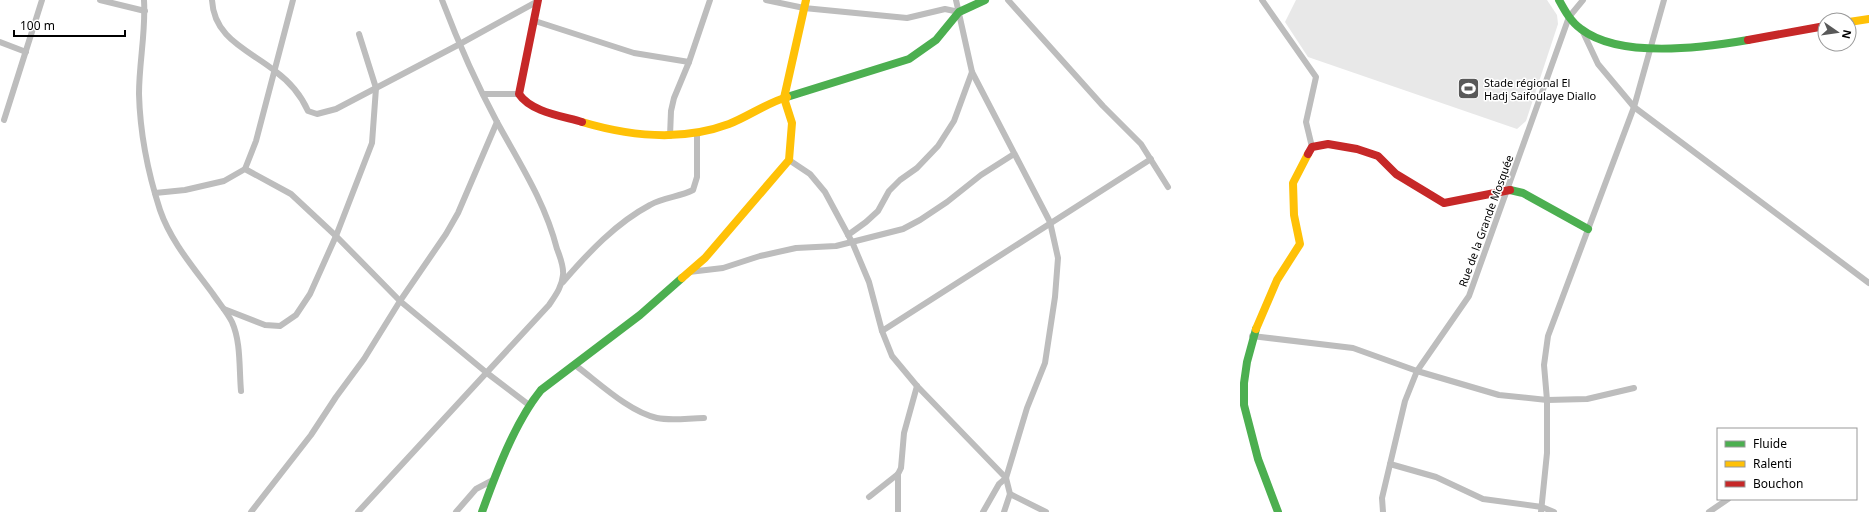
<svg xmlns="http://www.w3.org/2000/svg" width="1869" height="512" viewBox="0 0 1869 512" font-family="'Noto Sans',sans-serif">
<rect width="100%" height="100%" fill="#fff"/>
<polygon fill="#e8e8e8" points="1296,0 1547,0 1557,15 1558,24 1526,121 1517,129 1308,57 1285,22"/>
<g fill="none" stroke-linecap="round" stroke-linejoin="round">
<g stroke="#bdbdbd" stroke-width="6">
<polyline points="100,0 145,11"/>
<path d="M144,0C146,32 139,62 139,94C140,132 148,173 160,210C171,242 194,268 213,294C219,303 227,312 232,322C241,342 239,368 241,391"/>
<path d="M212,0C214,39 249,50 275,71C290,82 301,95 308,111L317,114L336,109L458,45L538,1"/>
<polyline points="766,0 804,8 907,18 945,9 959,12"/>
<polyline points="956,0 972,72 1050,222 1058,258 1055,297 1045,363 1027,408 1006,478 1010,494 1046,512"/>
<polyline points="1008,0 1103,106 1141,144 1168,187"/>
<polyline points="1262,0 1316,77 1306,122 1312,147"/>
<polyline points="535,21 634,53 689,62"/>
<polyline points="1582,30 1598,64 1634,107 1869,283"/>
<polyline points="0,42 26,52"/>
<polyline points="483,94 519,94"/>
<polyline points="4,120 42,0"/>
<polyline points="670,136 671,111 674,98 689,62 710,0"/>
<polyline points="789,160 810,174 825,192 853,244 869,282 882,331 892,356 917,386 1006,478 999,484 983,512"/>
<polyline points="245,169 256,141 293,0"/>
<polyline points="155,193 185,190 224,181 245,169 291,194 336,236 400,301 487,373 529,405"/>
<polyline points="848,235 866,222 878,211 889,191 900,180 917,168 938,146 954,121 972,72"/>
<polyline points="689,272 723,268 760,256 796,248 836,246 903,229 920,220 947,202 981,175 1014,154"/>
<path d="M563,282C588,253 616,223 650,205C663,197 680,197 693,190L697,177V134"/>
<polyline points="224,309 265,325 280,326 296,315 310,294 336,236 372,143 376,88 359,34"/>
<polyline points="882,331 1151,159"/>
<polyline points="1252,336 1353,348 1417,371 1499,395 1547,400 1587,399 1634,388"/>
<path d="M575,365C598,382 629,412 657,418C672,421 689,418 704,418"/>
<polyline points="1390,464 1436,477 1483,499 1542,507 1554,512"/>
<polyline points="898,474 898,512"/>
<polyline points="869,497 898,474 901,468 904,433 917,386"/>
<polyline points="251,512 311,435 336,397 364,359 400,301 446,234 458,213 497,122"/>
<path d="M358,512L549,305C555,296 562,287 563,275C564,266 560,257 557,249C545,202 520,164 497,122C476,83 458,42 442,0"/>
<polyline points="456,512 476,489 493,480"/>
<polyline points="1004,512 1010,494"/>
<polyline points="1383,512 1382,498 1405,401 1417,371 1469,296 1569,17 1583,0"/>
<polyline points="1541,512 1547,453 1547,400 1544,365 1548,336 1634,107 1664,0"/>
<polyline points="1709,512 1728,499"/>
</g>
<g stroke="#4caf50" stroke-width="8">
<path d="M1559,0C1565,11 1571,22 1581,29C1620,59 1702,48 1748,40"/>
<polyline points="787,97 909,59 936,40 959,12 985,0"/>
<polyline points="1510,190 1523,193 1588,229"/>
<polyline points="1256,329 1247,362 1244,383 1244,405 1258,459 1278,512"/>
<path d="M482,512C496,473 515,422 541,390L640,315L682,278"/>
</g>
<g stroke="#ffc107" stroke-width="8">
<polyline points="1849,22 1869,19"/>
<path d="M582,122C629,136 681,142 729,124C749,116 767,103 787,97"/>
<polyline points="682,278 705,258 789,160 792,123 784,98 806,0"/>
<polyline points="1256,329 1277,280 1300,244 1294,215 1293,183 1308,154"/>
</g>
<g stroke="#c62828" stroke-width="8">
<path d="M538,0L519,94C531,112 562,116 582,122"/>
<polyline points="1748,40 1825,26"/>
<polyline points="1308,154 1312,147 1328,144 1357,149 1378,156 1396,174 1444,203 1510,190"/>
</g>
</g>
<defs>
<symbol id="stadium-square" viewBox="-11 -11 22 22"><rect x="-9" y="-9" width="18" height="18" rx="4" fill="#595959" stroke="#fff"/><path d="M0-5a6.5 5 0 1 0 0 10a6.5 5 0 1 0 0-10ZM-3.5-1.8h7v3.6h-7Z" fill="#fff"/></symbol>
</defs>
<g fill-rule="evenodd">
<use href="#stadium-square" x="1456" y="76" width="25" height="25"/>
</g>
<g text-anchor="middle" stroke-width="3" stroke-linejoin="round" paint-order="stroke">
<g font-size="11" fill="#000" stroke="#fff" text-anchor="start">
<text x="1484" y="87">Stade régional El<tspan x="1484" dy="13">Hadj Saifoulaye Diallo</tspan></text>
</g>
<g font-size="11" fill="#000" stroke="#fff">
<text transform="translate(1486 221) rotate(-70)" y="4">Rue de la Grande Mosquée</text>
</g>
</g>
<rect x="1717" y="428" width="140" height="72" fill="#ffffff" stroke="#999999"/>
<rect x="1725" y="441" width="20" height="6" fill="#4caf50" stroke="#999999"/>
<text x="1753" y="448" font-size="12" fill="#000000">Fluide</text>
<rect x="1725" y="461" width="20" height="6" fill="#ffc107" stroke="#999999"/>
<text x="1753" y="468" font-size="12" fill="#000000">Ralenti</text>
<rect x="1725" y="481" width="20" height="6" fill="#c62828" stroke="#999999"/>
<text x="1753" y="488" font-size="12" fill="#000000">Bouchon</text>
<g transform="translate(1837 32) rotate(103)"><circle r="19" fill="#ffffff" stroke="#999999"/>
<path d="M0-3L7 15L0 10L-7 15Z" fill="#595959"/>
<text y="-6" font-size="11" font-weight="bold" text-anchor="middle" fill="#000000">N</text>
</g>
<path d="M14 30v6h111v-6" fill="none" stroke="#000000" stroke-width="2"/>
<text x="20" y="30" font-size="12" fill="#000000" stroke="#ffffff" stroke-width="3" paint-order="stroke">100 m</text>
</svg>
